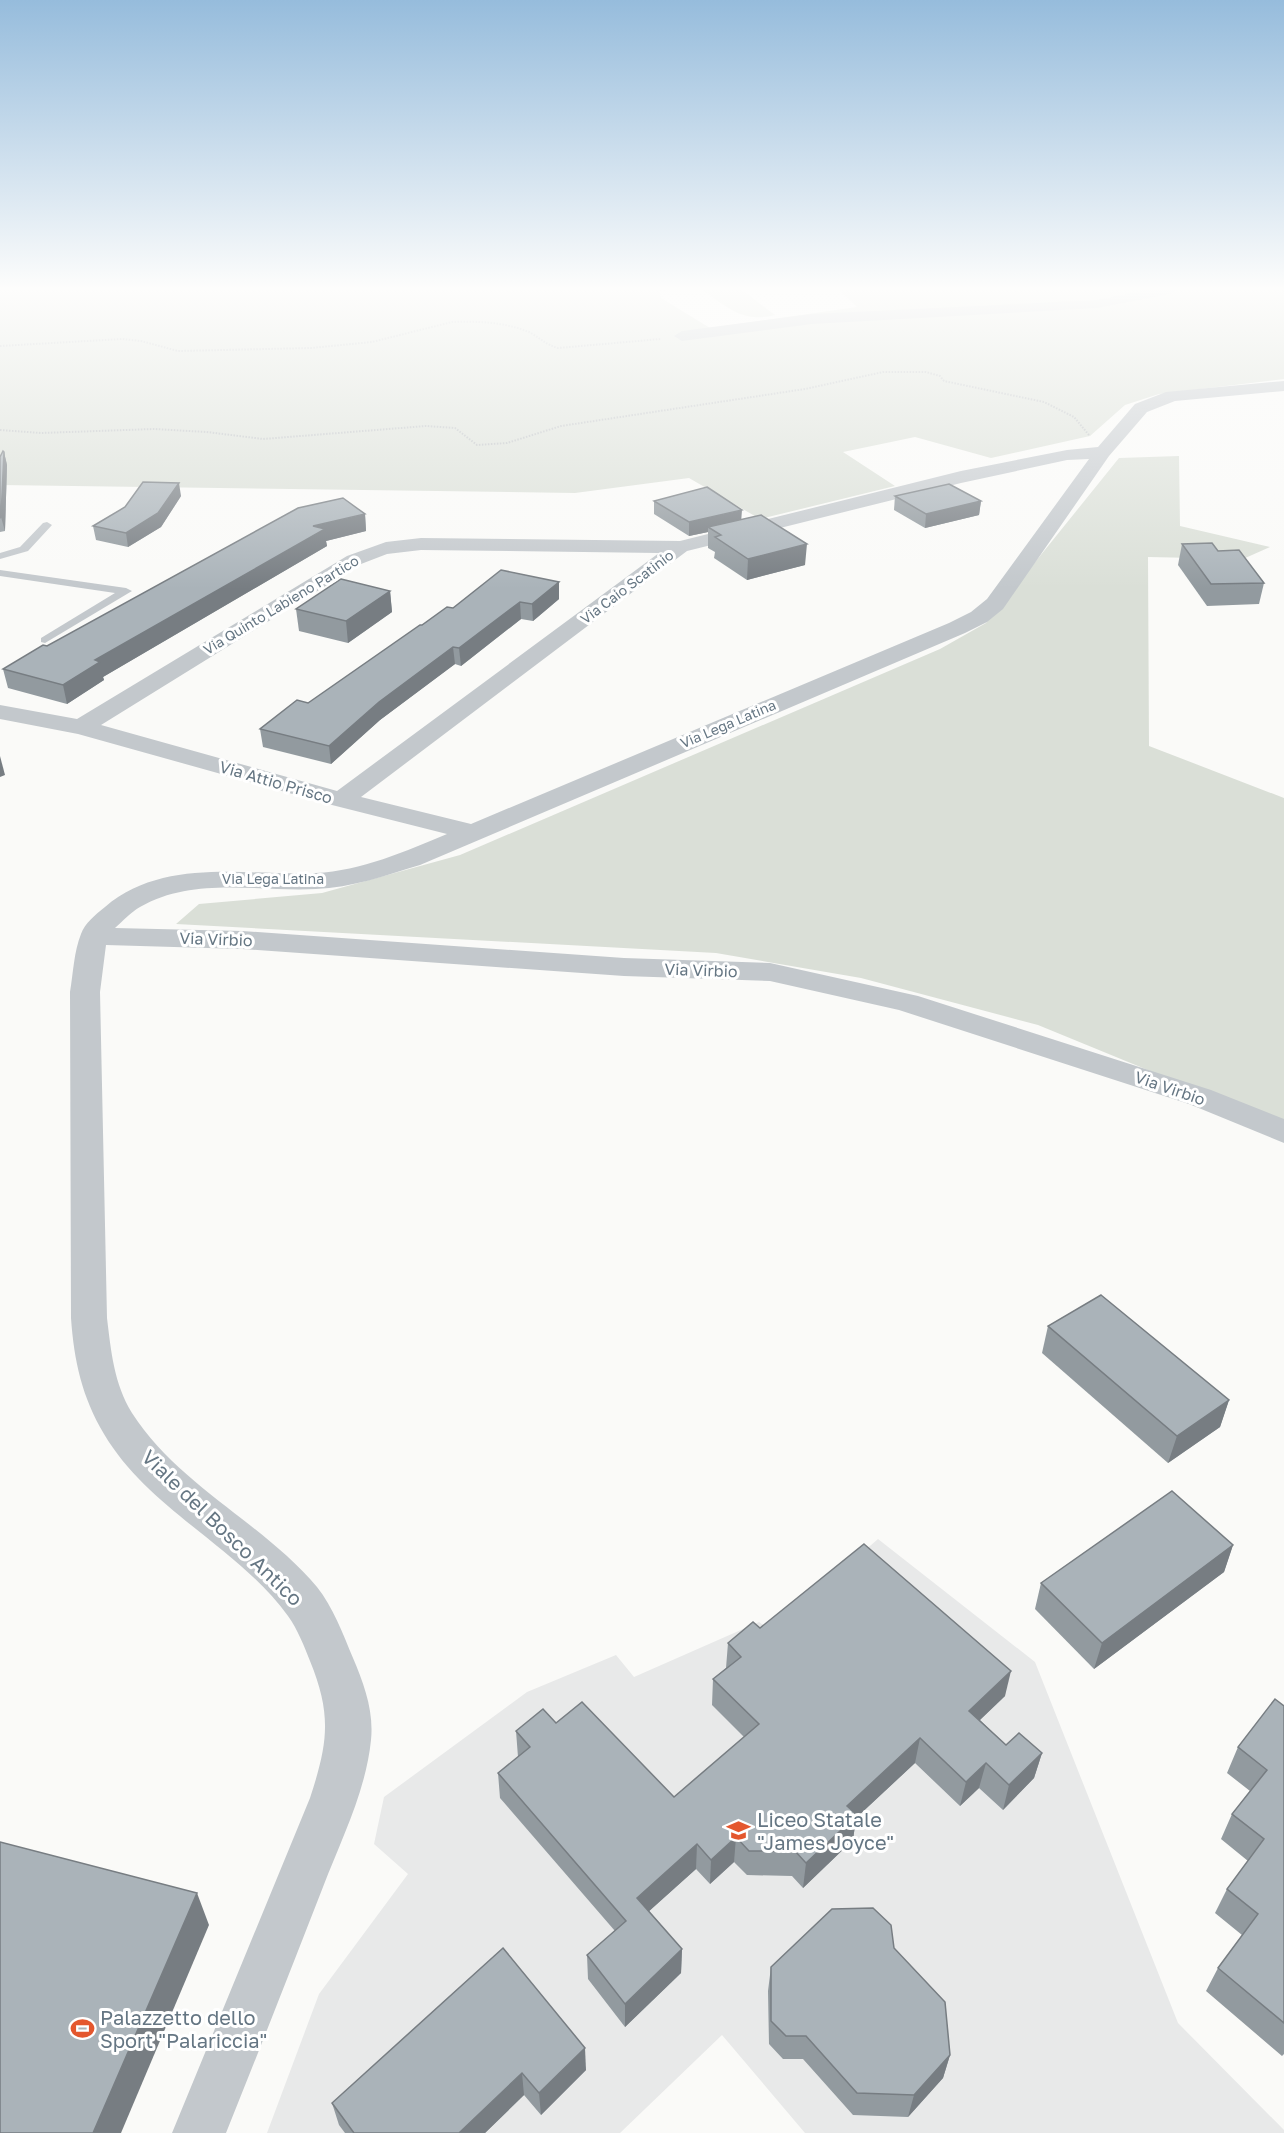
<svg xmlns="http://www.w3.org/2000/svg" width="1284" height="2133" viewBox="0 0 1284 2133" font-family="'Golos Text',sans-serif">
<rect width="100%" height="100%" fill="#fafaf8"/>
<polygon fill="#e8e9e9" points="878,1539 1035,1662 1178,2023 1284,2130 1284,2133 805,2133 722,2035 620,2133 267,2133 319,1994 408,1874 374,1844 384,1797 527,1692 616,1655 634,1677 759,1622 772,1631"/>
<g fill="#dadfd7">
<polygon points="0,290 665,290 659,291 661,298 710,328 857,307 839,290 1284,290 1284,379 1159,394 1125,405 1090,436 991,458 915,437 843,452 895,486 760,519 689,478 575,493 0,485"/>
<path d="M703,290H742L775,315C743,323 728,308 703,290Z"/>
<polygon points="1179,456 1180,526 1270,547 1243,559 1148,557 1149,746 1284,798 1284,1126 1038,1025 861,978 716,953 176,924 199,904 322,893 460,855 940,649 986,623 1119,458"/>
</g>
<g fill="none" stroke-linecap="round" stroke-linejoin="round">
<g stroke="#bbbfc2" stroke-width="2" stroke-dasharray="1.5 1.5" stroke-linecap="butt">
<path d="M0,346L122,339L141,341L178,351L311,348L372,342L452,322C478,321 504,322 529,332C539,337 546,345 558,348L661,339"/>
<polyline points="0,430 41,433 154,429 207,432 263,439 426,426 455,428 477,445 507,443 561,426 805,389 883,372 926,372 940,376 944,381 1044,402 1074,417 1089,435"/>
</g>
<g fill="#c3c8cc" fill-rule="evenodd">
<polygon points="47,522 52,525 28,551 0,559 0,553 20,547 43,523"/>
<polygon points="0,570 126,588 132,591 45,643 41,642 41,638 115,593 0,576"/>
</g>
<g fill="#c3c8cc" fill-rule="evenodd">
<polygon points="1146,290 1177,290 1170,294 1097,308 812,324 682,341 674,336 682,331 812,314 1097,300"/>
<path d="M1284,381V391L1175,401L1147,412L1109,456L1003,609L987,622L965,633L420,865C387,875 351,888 316,889C257,892 194,876 140,907C131,912 123,921 115,928L242,931L624,958L770,963L918,996L1211,1090L1284,1119V1143L1189,1104L899,1010L770,981L624,976L242,949L106,945L100,992L107,1318C111,1351 114,1384 132,1413C178,1485 262,1522 317,1587C333,1607 343,1634 353,1658C364,1684 374,1711 371,1740C366,1791 341,1840 323,1887C291,1969 259,2051 226,2133H172L310,1798C328,1743 332,1715 310,1661C304,1646 298,1630 288,1616C237,1546 149,1510 104,1434C82,1397 74,1361 71,1318L70,992C73,974 74,951 81,934C85,923 95,915 105,907C164,857 245,876 316,873C361,871 406,851 447,834L332,805L78,734L0,719V705L77,719L347,556L386,542L421,538L680,541L961,471L1067,450L1098,447L1135,404L1166,392ZM1089,459L987,599L971,612L949,623L471,824L361,797L687,551L961,483L1067,460ZM421,550L659,553L337,791L101,725L361,564L387,554Z"/>
</g>
</g>
<g fill="#929a9f">
<polygon points="4,452 7,465 5,531 0,532 0,457"/>
<polygon points="181,496 161,527 128,547 96,540 93,526"/>
<polygon points="895,496 981,501 979,515 925,528 894,510"/>
<polygon points="654,501 742,519 805,565 747,580 714,558 715,552 708,548 708,532 689,536 654,514"/>
<polygon points="365,514 366,531 326,541 327,546 103,677 104,680 67,704 8,688 3,669"/>
<polygon points="1182,544 1218,551 1264,583 1259,604 1207,606 1178,565"/>
<polygon points="559,582 559,599 533,621 521,619 461,666 455,664 380,720 331,764 263,747 260,729 308,703 422,625 453,608"/>
<polygon points="390,591 392,612 348,643 299,631 296,609"/>
<polygon points="1048,1326 1229,1400 1220,1427 1168,1463 1042,1353"/>
<polygon points="1233,1545 1224,1572 1094,1669 1035,1609 1041,1583"/>
<polygon points="760,1628 1005,1696 980,1720 1006,1745 1042,1753 1034,1778 1003,1810 979,1788 960,1806 915,1763 856,1818 853,1840 803,1888 792,1876 747,1875 734,1862 710,1884 696,1869 649,1911 682,1949 681,1973 625,2027 588,1979 587,1955 615,1931 500,1798 498,1773 518,1757 516,1731 556,1723 674,1797 744,1737 712,1705 713,1679 726,1668 728,1643"/>
<polygon points="1284,1706 1284,2054 1282,2056 1206,1991 1218,1968 1242,1935 1215,1913 1227,1889 1248,1861 1221,1839 1232,1814 1250,1791 1227,1773 1238,1747"/>
<polygon points="503,1948 586,2070 541,2115 524,2095 485,2133 345,2133 339,2125 332,2103"/>
<polygon points="894,1948 950,2055 943,2078 908,2117 853,2115 803,2059 783,2059 769,2044 768,1991 771,1967"/>
</g>
<g fill="#777d82">
<polygon points="4,452 7,465 5,531 1,517"/>
<polygon points="179,483 181,496 161,527 128,547 126,533"/>
<polygon points="981,501 979,515 925,528 926,514"/>
<polygon points="742,510 741,523 708,527 708,532 689,536 689,522"/>
<polygon points="365,514 366,531 326,541 327,546 103,677 104,680 67,704 63,685 95,660 313,526"/>
<polygon points="807,544 805,565 747,580 748,559"/>
<polygon points="559,582 559,599 533,621 532,604"/>
<polygon points="390,591 392,612 348,643 346,621"/>
<polygon points="520,602 521,619 461,666 459,648"/>
<polygon points="453,647 455,664 380,720 331,764 329,746 379,702"/>
<polygon points="0,756 5,775 0,777"/>
<polygon points="1229,1400 1220,1427 1168,1463 1177,1436"/>
<polygon points="1233,1545 1224,1572 1094,1669 1102,1643"/>
<polygon points="1011,1671 1005,1696 963,1736 969,1711"/>
<polygon points="920,1738 915,1763 856,1818 853,1840 803,1888 806,1863 847,1806"/>
<polygon points="1042,1753 1034,1778 1003,1810 1009,1785"/>
<polygon points="986,1763 979,1788 960,1806 966,1782"/>
<polygon points="736,1837 734,1862 710,1884 711,1860"/>
<polygon points="697,1844 696,1869 637,1922 637,1898"/>
<polygon points="197,1893 209,1925 121,2133 93,2133"/>
<polygon points="682,1949 681,1973 625,2027 625,2004"/>
<polygon points="585,2048 586,2070 541,2115 539,2093"/>
<polygon points="950,2055 943,2078 908,2117 914,2095"/>
<polygon points="522,2073 524,2095 485,2133 459,2133"/>
</g>
<g fill="#aab3b9" stroke="#777d82" stroke-width="1.5">
<polygon points="3,451 4,452 1,517 0,518 0,457"/>
<polygon points="143,482 179,483 158,513 126,533 93,526 125,507"/>
<polygon points="949,484 981,501 926,514 895,496"/>
<polygon points="707,487 742,510 689,522 654,501"/>
<polygon points="343,498 365,514 313,526 325,529 95,660 100,662 63,685 3,669 43,645 47,646 298,508"/>
<polygon points="761,515 807,544 748,559 715,537 721,535 708,527"/>
<polygon points="1212,543 1218,551 1239,550 1264,583 1211,584 1182,544"/>
<polygon points="501,570 559,582 532,604 520,602 459,648 453,647 379,702 329,746 260,729 297,700 308,703 420,625 422,625 447,607 453,608"/>
<polygon points="341,579 390,591 346,621 296,609"/>
<polygon points="1101,1295 1229,1400 1177,1436 1048,1326"/>
<polygon points="1172,1491 1233,1545 1102,1643 1041,1583"/>
<polygon points="864,1544 1011,1671 969,1711 1006,1745 1019,1733 1042,1753 1009,1785 986,1763 966,1782 920,1738 847,1806 857,1815 806,1863 795,1851 749,1851 736,1837 711,1860 697,1844 637,1898 682,1949 625,2004 587,1955 626,1921 498,1773 530,1747 516,1731 543,1709 556,1723 582,1702 674,1797 759,1724 713,1679 741,1657 728,1643 753,1622 760,1628"/>
<polygon points="1275,1699 1284,1706 1284,2023 1218,1968 1258,1914 1227,1889 1264,1839 1232,1814 1267,1770 1238,1747"/>
<polygon points="0,1842 197,1893 93,2133 0,2133"/>
<polygon points="873,1908 891,1925 894,1948 945,2002 950,2055 914,2095 857,2093 806,2036 786,2036 771,2021 771,1967 832,1909"/>
<polygon points="503,1948 585,2048 539,2093 522,2073 459,2133 354,2133 332,2103"/>
</g>
<linearGradient id="sky" x2="0" y2="1"><stop stop-color="#96bcdc"/><stop offset="0.49" stop-color="#fdfdfc"/><stop offset="1" stop-color="#fdfdfc" stop-opacity="0"/></linearGradient>
<rect width="1284" height="589" fill="url(#sky)"/>
<defs>
<symbol id="school-bare" viewBox="-9 -9 18 18"><path d="M0-5L7-2L0 1L-7-2ZM-4 1L0 2.5L4 1V4Q0 6-4 4Z" fill="#e4572e" stroke="#fff" stroke-width="2.5" paint-order="stroke"/></symbol>
<symbol id="stadium-bare" viewBox="-9 -9 18 18"><path d="M0-5a6.5 5 0 1 0 0 10a6.5 5 0 1 0 0-10ZM-3.5-1.8h7v3.6h-7Z" fill="#e4572e" stroke="#fff" stroke-width="2.5" paint-order="stroke"/></symbol>
</defs>
<g fill-rule="evenodd">
<use href="#school-bare" x="722" y="1814" width="33" height="33"/>
<use href="#stadium-bare" x="66" y="2012" width="33" height="33"/>
</g>
<g text-anchor="middle" stroke-width="6" stroke-linejoin="round" paint-order="stroke">
<g font-size="14" fill="#657683" stroke="#fff">
<text transform="translate(627 587) rotate(-37)" y="5">Via Caio Scatinio</text>
<text transform="translate(281 605) rotate(-31)" y="5">Via Quinto Labieno Partico</text>
<text transform="translate(728 724) rotate(-23)" y="5">Via Lega Latina</text>
<text x="273" y="884">Via Lega Latina</text>
</g>
<g font-size="16" fill="#657683" stroke="#fff">
<text transform="translate(276 782) rotate(16)" y="6">Via Attio Prisco</text>
<text transform="translate(216 939) rotate(2)" y="6">Via Virbio</text>
<text transform="translate(701 970) rotate(2)" y="6">Via Virbio</text>
<text transform="translate(1170 1088) rotate(19)" y="6">Via Virbio</text>
</g>
<g font-size="20" fill="#657683" stroke="#fff">
<text transform="translate(222 1528) rotate(44)" y="7">Viale del Bosco Antico</text>
</g>
<g font-size="20" fill="#657683" stroke="#fff" text-anchor="start">
<text x="757" y="1827">Liceo Statale<tspan x="757" dy="23">"James Joyce"</tspan></text>
<text x="100" y="2025">Palazzetto dello<tspan x="100" dy="23">Sport "Palariccia"</tspan></text>
</g>
</g>
</svg>
